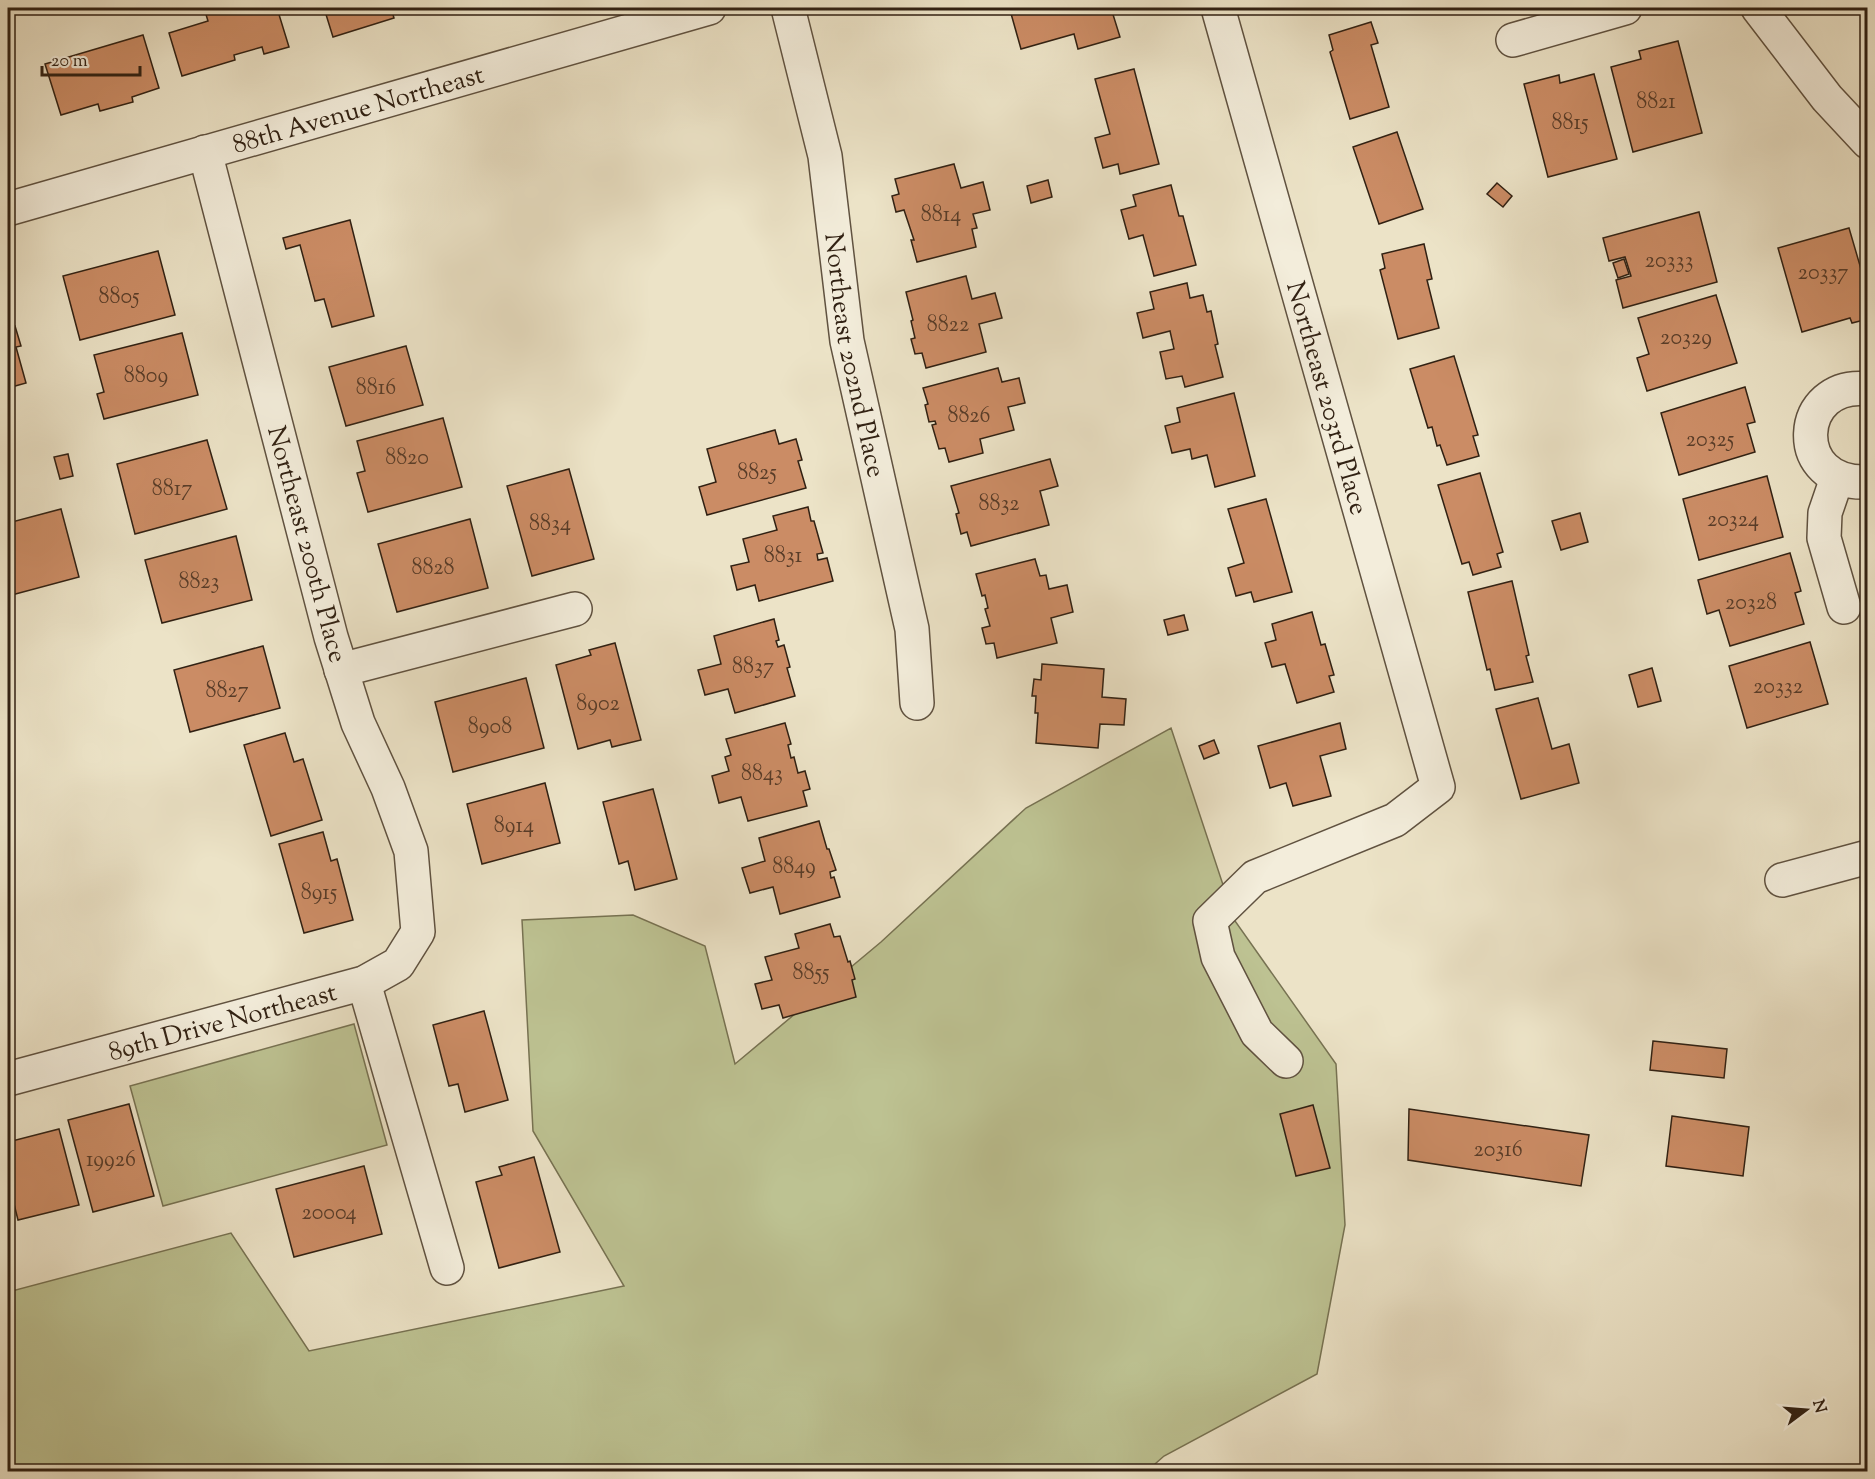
<svg xmlns="http://www.w3.org/2000/svg" width="1875" height="1479" viewBox="0 0 1875 1479" font-family="'Sorts Mill Goudy',serif">
<rect width="100%" height="100%" fill="#ece3c7"/>
<filter id="stains"><feTurbulence type="fractalNoise" baseFrequency=".00333" numOctaves="4"/><feColorMatrix values="0 0 0 0 .2 0 0 0 0 .09 0 0 0 0 .02 0 0 0 .5 -.17"/></filter>
<radialGradient id="worn" r=".72"><stop offset=".6" stop-color="#630" stop-opacity="0"/><stop offset="1" stop-color="#630" stop-opacity=".3"/></radialGradient>
<g fill="#bdc292" stroke="#777252" stroke-width="1.5">
<polygon points="1171,728 1235,921 1336,1064 1345,1225 1317,1374 1164,1456 1147,1471 8,1472 8,1292 231,1233 309,1351 624,1286 533,1131 522,920 633,915 705,946 735,1064 881,942 1026,808"/>
<polygon points="354,1024 387,1145 163,1206 130,1086"/>
</g>
<g fill="#cb8c65" stroke="#312113" stroke-width="1.5">
<polygon points="204,8 277,8 289,47 264,54 262,47 234,55 235,60 182,76 169,33 208,21"/>
<polygon points="324,8 391,8 394,18 333,37"/>
<polygon points="1018,8 1111,8 1120,37 1078,49 1074,34 1021,49 1010,10"/>
<polygon points="1371,22 1378,43 1371,45 1389,107 1350,119 1330,52 1333,50 1329,35"/>
<polygon points="143,35 159,88 132,97 133,102 100,111 98,104 61,115 45,64"/>
<polygon points="1678,41 1702,133 1633,152 1611,67 1641,59 1639,51"/>
<polygon points="1134,69 1159,164 1120,174 1118,164 1103,168 1095,138 1110,134 1095,79"/>
<polygon points="1594,74 1617,159 1548,177 1524,84 1559,75 1560,83"/>
<polygon points="1397,132 1423,209 1379,224 1353,147"/>
<polygon points="954,164 961,188 983,182 990,210 973,214 977,228 972,229 976,247 917,262 911,240 914,240 904,210 896,212 892,196 899,194 895,179"/>
<polygon points="1048,180 1052,197 1031,203 1027,186"/>
<polygon points="1497,183 1512,196 1503,207 1487,194"/>
<polygon points="1171,185 1179,216 1183,216 1196,265 1154,276 1143,235 1129,239 1121,210 1136,206 1133,195"/>
<polygon points="1699,212 1717,282 1623,308 1616,280 1631,276 1625,257 1609,261 1603,238"/>
<polygon points="350,220 374,316 332,327 324,299 315,301 300,245 286,249 283,238"/>
<polygon points="1849,228 1868,293 1868,319 1852,323 1850,318 1802,332 1778,248"/>
<polygon points="1424,244 1432,279 1427,280 1439,328 1398,339 1380,270 1385,268 1382,254"/>
<polygon points="158,251 175,315 80,340 63,276"/>
<polygon points="1624,259 1629,274 1618,278 1613,263"/>
<polygon points="966,276 972,299 995,293 1002,318 979,324 986,352 926,368 922,353 915,354 911,339 915,338 911,321 913,320 906,292"/>
<polygon points="1187,283 1190,298 1203,295 1207,312 1211,311 1218,344 1215,345 1223,377 1185,387 1182,376 1166,379 1160,352 1174,349 1170,331 1143,338 1137,313 1154,309 1150,292"/>
<polygon points="1716,295 1737,363 1647,391 1637,358 1649,354 1638,318"/>
<polygon points="15,326 21,346 16,347 26,383 8,388 8,328"/>
<polygon points="182,333 198,395 104,419 97,394 104,392 94,355"/>
<polygon points="406,346 423,405 346,426 329,367"/>
<polygon points="1454,356 1478,435 1473,436 1479,456 1447,465 1440,445 1437,446 1432,427 1428,428 1410,369"/>
<polygon points="998,368 1002,382 1019,378 1025,403 1008,407 1014,430 980,439 983,453 949,462 945,448 939,449 932,425 936,424 935,421 929,422 925,405 928,404 923,388"/>
<polygon points="1745,387 1755,422 1747,424 1755,452 1679,475 1661,413"/>
<polygon points="1234,393 1255,476 1215,487 1207,455 1192,459 1190,449 1172,453 1165,426 1180,422 1177,408"/>
<polygon points="443,418 462,487 368,512 357,473 365,471 357,441"/>
<polygon points="775,430 779,444 796,439 802,460 798,461 806,488 707,515 699,487 716,482 707,449"/>
<polygon points="207,440 227,509 135,534 117,464"/>
<polygon points="68,454 73,476 60,479 54,457"/>
<polygon points="1050,459 1058,486 1040,491 1049,525 971,546 967,532 961,534 956,514 959,513 951,486"/>
<polygon points="569,469 594,559 532,576 507,486"/>
<polygon points="1480,473 1503,552 1497,554 1501,567 1473,575 1469,562 1462,564 1438,485"/>
<polygon points="1767,476 1783,537 1699,560 1683,499"/>
<polygon points="1266,499 1292,592 1254,602 1251,592 1236,596 1228,568 1244,563 1228,509"/>
<polygon points="808,507 811,521 814,521 823,553 817,554 818,560 827,558 833,581 759,601 755,585 737,590 731,566 749,562 743,539 777,530 773,516"/>
<polygon points="61,509 79,577 8,596 8,523"/>
<polygon points="1580,513 1588,542 1561,550 1552,521"/>
<polygon points="470,519 488,588 397,612 378,544"/>
<polygon points="236,536 252,600 162,623 145,560"/>
<polygon points="1790,553 1801,591 1795,593 1804,624 1730,646 1719,610 1707,614 1698,580"/>
<polygon points="1035,559 1040,576 1046,575 1049,589 1067,585 1073,612 1051,618 1057,643 997,658 994,643 986,644 982,628 990,626 985,609 988,608 985,595 982,596 976,574"/>
<polygon points="1512,581 1529,655 1526,656 1533,682 1495,690 1490,669 1487,670 1468,592"/>
<polygon points="1312,612 1321,645 1325,644 1334,675 1329,676 1334,692 1297,703 1285,664 1272,667 1265,643 1276,640 1272,624"/>
<polygon points="1184,615 1188,630 1168,635 1164,620"/>
<polygon points="774,619 779,640 776,641 778,647 784,645 790,667 787,668 795,696 735,713 728,689 705,695 698,670 721,664 714,636"/>
<polygon points="1810,642 1828,704 1747,728 1729,666"/>
<polygon points="615,643 641,740 612,747 610,740 578,749 556,665 591,655 589,650"/>
<polygon points="263,646 280,708 190,732 174,670"/>
<polygon points="1042,664 1104,669 1102,697 1126,699 1124,725 1100,724 1098,748 1036,743 1038,713 1035,713 1036,696 1032,696 1034,679 1041,680"/>
<polygon points="1652,668 1661,701 1638,707 1629,675"/>
<polygon points="526,678 544,748 453,772 435,702"/>
<polygon points="1538,698 1552,749 1569,744 1579,783 1521,799 1496,709"/>
<polygon points="785,723 791,744 788,745 791,758 794,757 798,773 805,771 810,789 803,791 807,806 748,821 741,797 719,803 712,776 729,771 725,757 731,755 726,739"/>
<polygon points="1340,723 1346,749 1320,756 1331,796 1293,806 1286,783 1270,788 1258,746"/>
<polygon points="285,733 294,762 303,759 322,820 271,836 244,745"/>
<polygon points="1214,740 1219,753 1204,759 1199,746"/>
<polygon points="545,783 560,843 482,864 467,804"/>
<polygon points="653,789 677,879 635,890 628,861 619,864 603,802"/>
<polygon points="819,821 827,849 829,849 836,870 830,872 831,878 834,877 840,897 780,914 773,887 750,893 742,868 765,861 759,838"/>
<polygon points="323,832 331,861 337,859 353,920 304,933 279,844"/>
<polygon points="830,924 834,937 840,936 848,962 850,961 855,979 852,980 856,997 783,1018 779,1005 762,1009 755,984 772,980 765,957 799,948 795,934"/>
<polygon points="484,1011 508,1100 465,1112 458,1084 449,1086 433,1025"/>
<polygon points="1653,1041 1727,1049 1724,1078 1650,1070"/>
<polygon points="129,1104 154,1196 93,1212 68,1120"/>
<polygon points="1313,1105 1330,1168 1296,1176 1280,1114"/>
<polygon points="1409,1109 1589,1135 1581,1186 1408,1160"/>
<polygon points="1672,1116 1749,1127 1743,1176 1666,1166"/>
<polygon points="59,1129 79,1205 18,1220 8,1180 8,1142"/>
<polygon points="534,1157 560,1252 499,1268 476,1182 502,1175 499,1167"/>
<polygon points="364,1166 382,1234 294,1257 276,1189"/>
</g>
<g fill="none" stroke-linecap="round" stroke-linejoin="round">
<defs>
<g id="minor">
<path id="s1" d="M788,8L825,156L847,341L912,629L917,703"/>
<path id="s2" d="M1218,8L1438,787L1395,820L1255,877L1210,921L1218,957L1257,1033L1286,1061"/>
<polyline points="1758,8 1827,98 1868,142"/>
<polyline points="1513,40 1625,8"/>
<path id="s3" d="M8,209L709,8"/>
<path d="M1868,389C1795,380 1788,486 1868,482"/>
<polyline points="1837,478 1825,513 1824,538 1844,607"/>
<polyline points="341,670 575,609"/>
<polyline points="1782,880 1868,857"/>
<polyline points="364,983 447,1268"/>
<path id="s4" d="M8,1079L364,983L398,964L418,932L411,851L388,788L358,723L331,637L205,152"/>
</g>
</defs>
<use href="#minor" stroke="#605240" stroke-width="36"/>
<use href="#minor" stroke="#f3eddb" stroke-width="33"/>
</g>
<g text-anchor="middle" stroke-width="6" stroke-linejoin="round" paint-order="stroke">
<g font-size="22" fill="#583c28">
<text x="1656" y="108">8821</text>
<text x="1570" y="129">8815</text>
<text x="941" y="221">8814</text>
<text x="1669" y="267">20333</text>
<text x="1823" y="279">20337</text>
<text x="119" y="303">8805</text>
<text x="948" y="331">8822</text>
<text x="1686" y="344">20329</text>
<text x="146" y="382">8809</text>
<text x="376" y="394">8816</text>
<text x="969" y="422">8826</text>
<text x="1710" y="446">20325</text>
<text x="407" y="464">8820</text>
<text x="757" y="479">8825</text>
<text x="172" y="495">8817</text>
<text x="999" y="510">8832</text>
<text x="1733" y="526">20324</text>
<text x="550" y="530">8834</text>
<text x="783" y="562">8831</text>
<text x="433" y="574">8828</text>
<text x="199" y="588">8823</text>
<text x="1751" y="609">20328</text>
<text x="753" y="673">8837</text>
<text x="1778" y="693">20332</text>
<text x="227" y="697">8827</text>
<text x="598" y="710">8902</text>
<text x="490" y="733">8908</text>
<text x="762" y="780">8843</text>
<text x="514" y="832">8914</text>
<text x="794" y="873">8849</text>
<text x="319" y="899">8915</text>
<text x="811" y="979">8855</text>
<text x="1498" y="1156">20316</text>
<text x="111" y="1166">19926</text>
<text x="329" y="1219">20004</text>
</g>
<g font-size="26" fill="#312113" stroke="#f3eddb">
<text dy="9" stroke="none"><textPath href="#s3" startOffset="364">88th Avenue Northeast</textPath></text>
<text dy="9" stroke="none"><textPath href="#s1" startOffset="354">Northeast 202nd Place</textPath></text>
<text dy="9" stroke="none"><textPath href="#s2" startOffset="405">Northeast 203rd Place</textPath></text>
<text transform="translate(308 544) rotate(75)" y="9">Northeast 200th Place</text>
<text dy="9" stroke="none"><textPath href="#s4" startOffset="222">89th Drive Northeast</textPath></text>
</g>
</g>
<rect width="1875" height="1479" fill="none" stroke="#ece3c7" stroke-width="30"/>
<rect x="9" y="9" width="1857" height="1461" fill="none" stroke="#312113" stroke-width="3"/>
<rect x="15" y="15" width="1845" height="1449" fill="none" stroke="#312113" stroke-width="1.5"/>
<g transform="translate(1806 1410) rotate(74)" stroke="#f3eddb" stroke-width="4.5" paint-order="stroke">
<path d="M0-4.5L10 22L0 15L-10 22Z" fill="#312113"/>
<text y="-9" font-size="16" font-weight="bold" text-anchor="middle" fill="#312113">N</text>
</g>
<path d="M42 66v9h98v-9" fill="none" stroke="#312113" stroke-width="3"/>
<text x="51" y="66" font-size="18" fill="#312113" stroke="#f3eddb" stroke-width="4.5" paint-order="stroke">20 m</text>
<rect width="100%" height="100%" filter="url(#stains)"/>
<rect width="100%" height="100%" fill="url(#worn)"/>
</svg>
